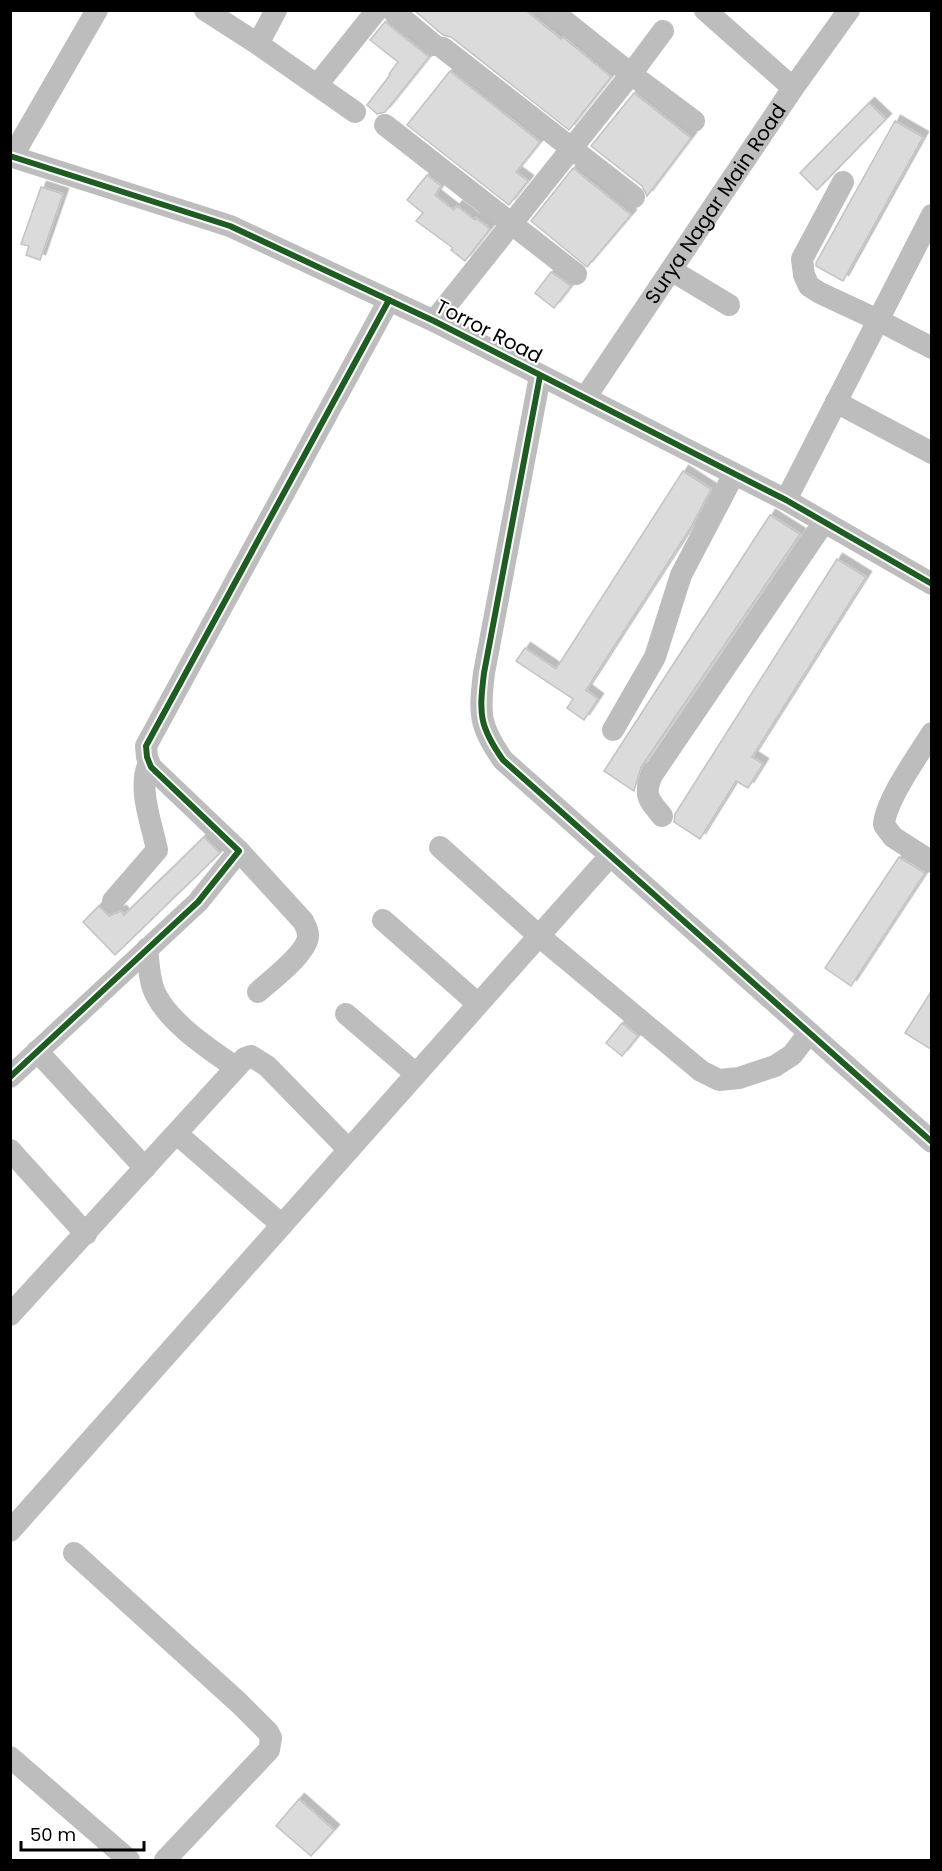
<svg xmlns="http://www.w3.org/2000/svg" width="942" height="1871" viewBox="0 0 942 1871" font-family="Poppins,sans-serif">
<defs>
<filter id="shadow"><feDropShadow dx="5.5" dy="-5.5" stdDeviation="0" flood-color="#0004"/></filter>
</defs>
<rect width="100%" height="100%" fill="#fff"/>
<g fill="#dbdbdb" stroke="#c3c3c3" stroke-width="1.5" filter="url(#shadow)">
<polygon points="414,10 525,10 561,39 563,37 611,77 569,130 451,37 443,35"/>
<polygon points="385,22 429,57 385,112 377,114 367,105 390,75 389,74 398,62 370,40"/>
<polygon points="450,71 540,142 516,172 528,181 509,205 407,125"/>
<polygon points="634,93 691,138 647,196 642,186 591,146"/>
<polygon points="869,103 886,119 817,190 800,173"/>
<polygon points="895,121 923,137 843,281 816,266 816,263"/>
<polygon points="573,168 631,215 587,267 531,221"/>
<polygon points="427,175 441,186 435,195 454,210 457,206 475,220 476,218 490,229 465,261 451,250 453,248 416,221 423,213 407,200"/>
<polygon points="41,187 63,194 40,260 26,255 29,246 21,244"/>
<polygon points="551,272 571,286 554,308 535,293"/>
<polygon points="683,471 711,489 691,527 586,690 598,699 584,720 567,708 573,699 516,661 525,648 556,669"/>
<polygon points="770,515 800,534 641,767 634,791 604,771"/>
<polygon points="837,559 866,577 752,757 763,764 748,788 736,781 700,839 674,822 675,814"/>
<polygon points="204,837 220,853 115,955 83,922 99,906 109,916 121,911 124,915"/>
<polygon points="899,857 925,873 851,986 825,968"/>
<polygon points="932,990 932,1050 905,1033"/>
<polygon points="622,1023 638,1036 622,1056 606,1043"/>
<polygon points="299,1799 334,1830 311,1856 276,1826"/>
</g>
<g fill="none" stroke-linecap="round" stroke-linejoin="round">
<g stroke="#bdbdbd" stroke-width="22">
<polyline points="205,10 258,44 355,112"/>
<polyline points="392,10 434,45"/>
<polyline points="551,10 631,74 694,121"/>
<polyline points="705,10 793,88"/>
<polyline points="258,44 276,10"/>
<polyline points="443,48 634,197"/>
<polyline points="317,85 377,10"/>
<polyline points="385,125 576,274"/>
<polyline points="10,156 230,226 434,321 786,500 932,584"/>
<polyline points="12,157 97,10"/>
<polyline points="843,182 802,259 804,275 809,286 820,293 878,320 932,348"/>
<polyline points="671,270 729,305"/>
<polyline points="434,321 631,74 663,31"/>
<path d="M540,376L484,673C479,714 479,726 503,760L932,1142"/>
<path id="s1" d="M585,398L793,88L849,10"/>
<polyline points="836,402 932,453"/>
<polyline points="786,500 932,215"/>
<polyline points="613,730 655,657 681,575 734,474"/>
<path d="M932,733C919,754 885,801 884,825L893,837L932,862"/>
<path d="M662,816C649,800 643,796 652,775L824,522"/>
<polyline points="440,847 539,936 701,1071 719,1080 739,1078 775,1066 792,1055 809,1033"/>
<path d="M239,851L303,921C305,925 308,930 308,935C309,952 270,981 258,992"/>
<path d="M113,901L157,850C152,824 137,788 149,763"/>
<polyline points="383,920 478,1004"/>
<path d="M147,949C149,964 149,982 156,995C171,1024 208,1048 235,1067"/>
<polyline points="346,1014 416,1074"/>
<polyline points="37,1051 145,1168"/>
<polyline points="10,1077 198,902 239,851 151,767 147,757 146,746 389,300"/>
<polyline points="177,1134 282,1225"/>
<polyline points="10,1150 86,1234"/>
<polyline points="10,1315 245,1058 251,1056 267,1066 349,1150"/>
<polyline points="10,1531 610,856"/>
<polyline points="74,1553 239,1703 268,1732 271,1738 269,1750 165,1860"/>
<polyline points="10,1757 129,1860"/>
</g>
<defs>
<g id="cycleway">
<polyline points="10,156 230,226 434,321 786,500 932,584"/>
<path d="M540,376L484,673C479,714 479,726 503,760L932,1142"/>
<polyline points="10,1077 198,902 239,851 151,767 147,757 146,746 389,300"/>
</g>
</defs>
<use href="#cycleway" stroke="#fff" stroke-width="10"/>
<use href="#cycleway" stroke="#1b5e20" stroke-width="6"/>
</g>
<g text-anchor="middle" stroke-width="4.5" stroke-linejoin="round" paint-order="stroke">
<g font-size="20" fill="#000" stroke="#fff">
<text dy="7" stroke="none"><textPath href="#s1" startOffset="234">Surya Nagar Main Road</textPath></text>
<text transform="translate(489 331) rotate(27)" y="7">Torror Road</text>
</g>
</g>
<rect width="942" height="1871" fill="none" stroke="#000000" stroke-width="24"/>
<path d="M21 1841v9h123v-9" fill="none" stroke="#000000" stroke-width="3"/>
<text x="30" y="1841" font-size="18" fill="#000000" stroke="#ffffff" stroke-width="4.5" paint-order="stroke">50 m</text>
</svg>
